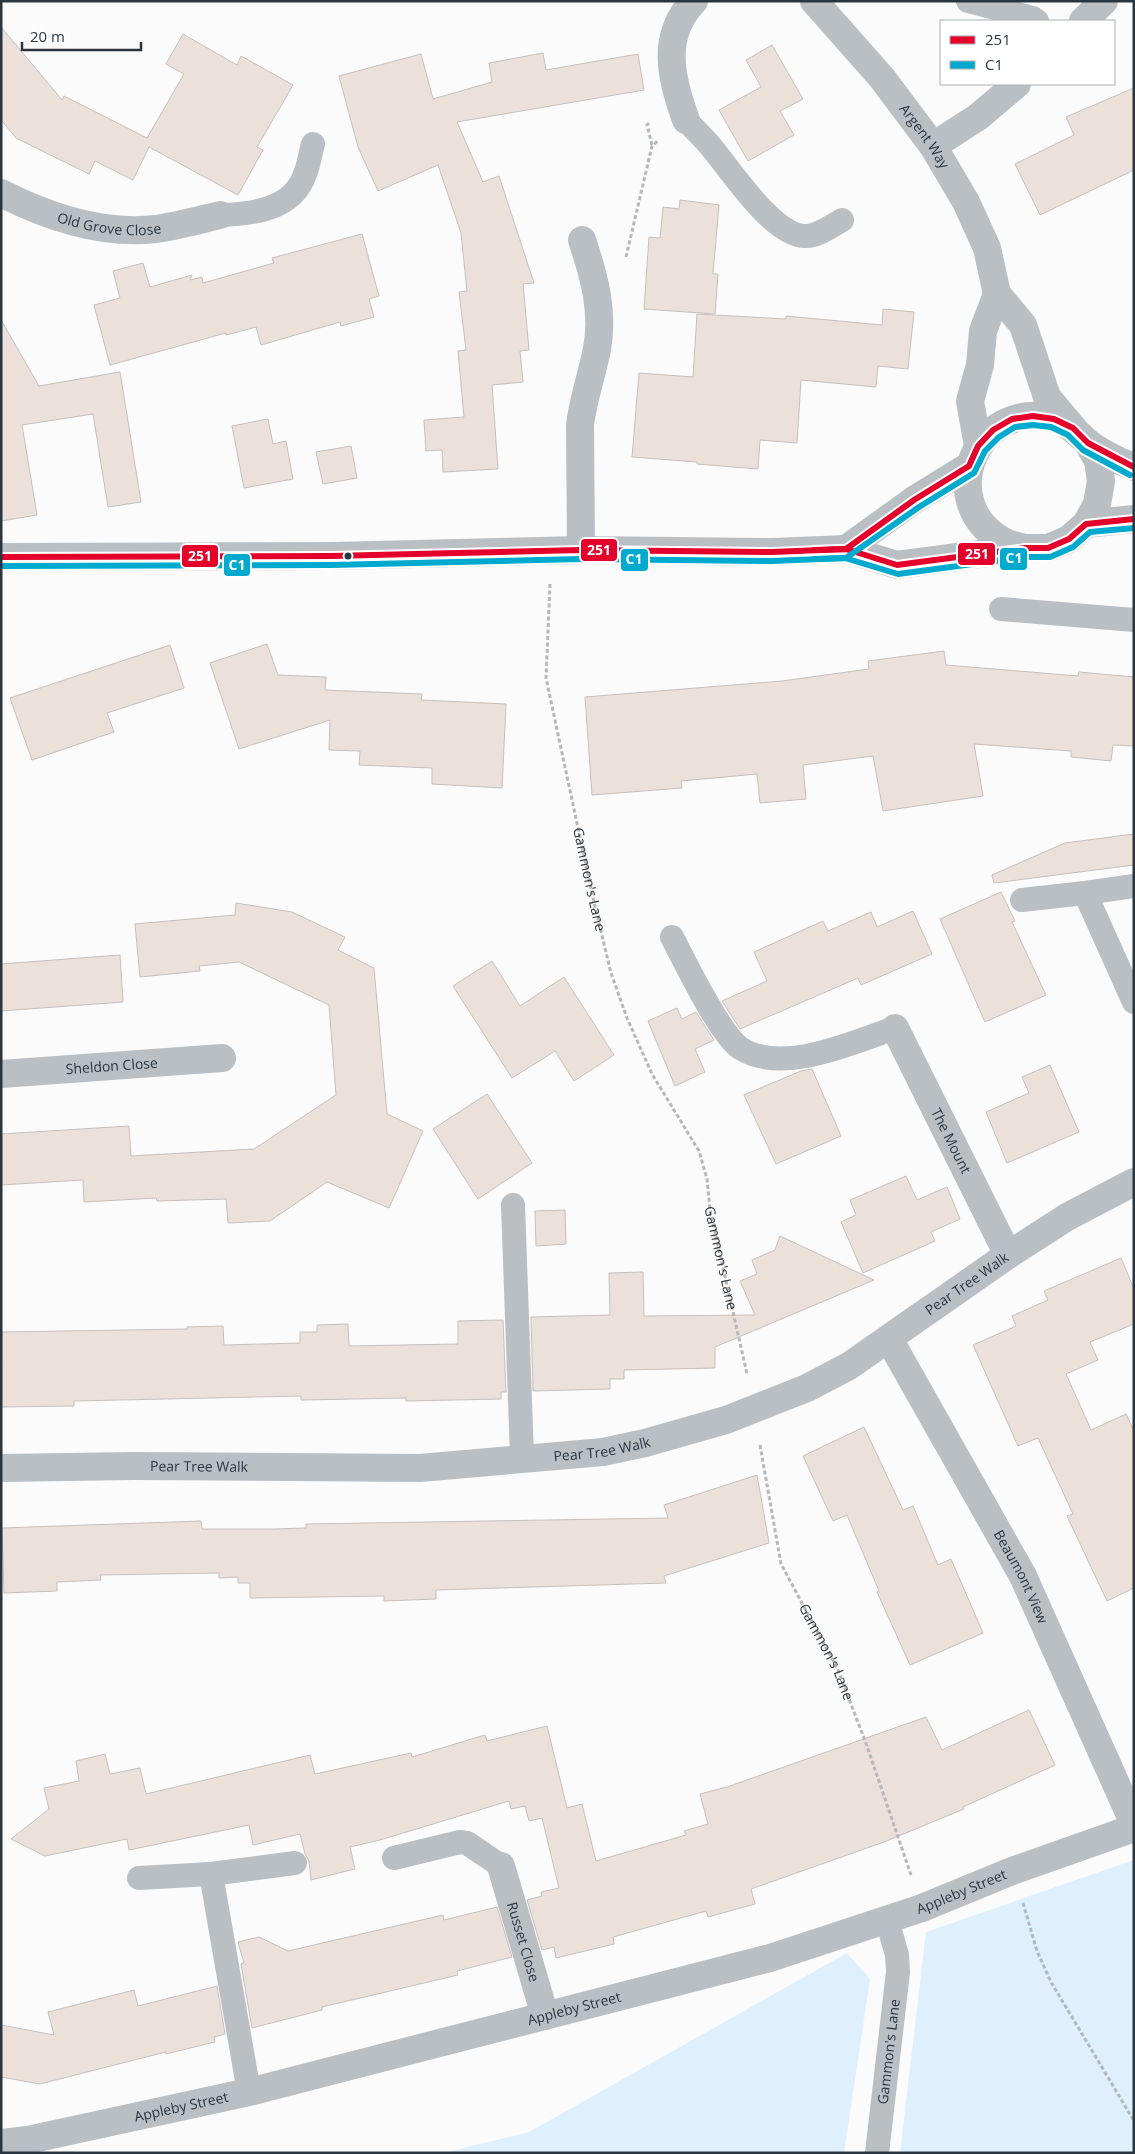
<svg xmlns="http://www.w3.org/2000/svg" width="1135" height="2154" viewBox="0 0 1135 2154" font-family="'Open Sans',sans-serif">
<rect width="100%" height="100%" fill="#fbfbfb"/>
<g fill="#deeffd">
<polygon points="1134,1860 1134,2153 900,2153 926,1932"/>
<polygon points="847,1953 870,1979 844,2153 443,2153 529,2132"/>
</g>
<g fill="#ece0da" stroke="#c6c0bd">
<polygon points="1,27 62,100 64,96 147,138 184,74 166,64 183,34 237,65 241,56 293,85 257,147 263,150 238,195 149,147 133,180 95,161 89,174 16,138 1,120"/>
<polygon points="772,45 803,99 780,111 794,135 748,161 719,110 761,87 746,60"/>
<polygon points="543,53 546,70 638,54 644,90 457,122 483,182 499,176 534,283 523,284 529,350 520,351 523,382 492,385 498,469 443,472 442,450 426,451 424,420 464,417 458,351 466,350 459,292 467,291 461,233 438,165 378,191 358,147 339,76 421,54 433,99 492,82 489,63"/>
<polygon points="1134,88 1134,170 1040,215 1015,164 1074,135 1066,117"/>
<polygon points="680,200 719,205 713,274 718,274 715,314 644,309 649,237 660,238 663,207 679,209"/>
<polygon points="362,234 379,296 369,299 374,317 341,326 340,322 261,345 256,327 226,335 226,333 110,365 94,305 120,298 113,271 143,263 150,287 192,275 190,280 202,277 203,283 274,263 272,258"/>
<polygon points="883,309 914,312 908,369 878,366 876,387 801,380 797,443 760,440 758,469 697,464 697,462 632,457 639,373 693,377 697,314 786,319 786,316 882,325"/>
<polygon points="1,320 39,386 120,372 141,502 108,507 93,414 22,425 37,515 1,521"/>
<polygon points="268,419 273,444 286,441 293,479 244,488 232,426"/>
<polygon points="351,446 357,478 323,484 316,452"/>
<polygon points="267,644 278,675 326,677 325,690 422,694 421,700 506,704 502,788 432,784 432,768 359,765 360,751 329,750 330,720 239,749 210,663"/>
<polygon points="170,645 184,688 107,713 114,732 32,760 10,698"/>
<polygon points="944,651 946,665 1078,676 1079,672 1134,677 1134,746 1113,745 1111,761 1071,757 1071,751 974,744 983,796 883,811 873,756 803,765 806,799 760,803 757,774 681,781 682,788 592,795 585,697 782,681 869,669 868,661"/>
<polygon points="1134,834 1134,865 994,883 992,875 1065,843"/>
<polygon points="1001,892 1015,921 1012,922 1046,995 985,1022 940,919"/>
<polygon points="236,903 292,912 345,937 338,950 374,968 387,1114 423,1131 389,1208 327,1182 270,1221 228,1223 226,1199 157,1201 156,1198 84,1202 83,1180 1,1185 1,1134 129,1126 131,1156 254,1149 336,1095 329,1005 239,962 199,966 200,971 140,977 135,924 235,915"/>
<polygon points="913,911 932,954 861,985 858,978 740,1029 722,1001 767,981 754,952 823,921 828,931 871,912 877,927"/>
<polygon points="120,955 123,1002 1,1011 1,964"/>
<polygon points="492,961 520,1006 564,977 614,1055 574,1081 555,1051 512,1078 453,986"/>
<polygon points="677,1008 682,1019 696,1012 714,1040 695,1049 705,1072 675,1086 648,1021"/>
<polygon points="1050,1065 1079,1132 1007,1163 986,1112 1029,1093 1022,1077"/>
<polygon points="812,1069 841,1136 776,1164 744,1095 801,1071"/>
<polygon points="487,1094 532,1163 478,1199 433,1129"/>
<polygon points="906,1176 917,1200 947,1187 960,1219 931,1232 935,1241 863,1273 841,1222 856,1215 850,1200"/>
<polygon points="565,1210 566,1244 536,1246 535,1211"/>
<polygon points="780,1236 874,1280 715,1347 715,1368 624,1370 624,1379 610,1379 610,1389 533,1391 531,1317 610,1315 609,1273 643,1272 644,1316 755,1315 740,1281 757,1274 752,1260 775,1250"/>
<polygon points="1121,1258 1134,1289 1134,1324 1090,1342 1098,1360 1066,1374 1091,1430 1126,1414 1134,1431 1134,1588 1107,1601 1067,1516 1073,1514 1038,1438 1018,1446 973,1345 1016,1326 1012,1316 1048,1300 1044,1291"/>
<polygon points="503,1320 506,1392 501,1392 501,1399 406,1401 406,1398 301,1400 301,1396 74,1401 74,1406 1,1407 2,1332 187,1329 187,1327 223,1326 224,1345 300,1343 300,1332 317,1332 317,1325 348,1324 349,1346 458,1344 458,1321"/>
<polygon points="864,1427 903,1510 913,1506 938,1565 951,1559 983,1633 910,1665 877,1592 879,1591 847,1515 833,1521 803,1456"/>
<polygon points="757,1475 769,1543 664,1576 666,1583 436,1590 436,1599 384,1601 384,1596 250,1598 250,1583 238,1583 238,1577 219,1578 219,1573 100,1575 101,1580 57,1582 57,1591 4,1593 2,1528 201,1521 202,1529 274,1529 306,1528 306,1524 668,1518 664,1505"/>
<polygon points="1029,1710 1055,1765 963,1807 964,1809 884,1842 751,1889 755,1904 708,1917 706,1911 613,1937 614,1944 556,1958 554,1947 542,1950 527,1900 542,1896 541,1892 559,1888 542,1818 529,1821 525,1806 511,1809 509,1801 380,1840 350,1847 355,1869 311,1880 309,1861 305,1854 300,1834 253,1845 249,1825 129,1850 127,1839 45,1856 11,1839 49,1809 44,1788 79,1781 76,1761 105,1754 110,1774 140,1768 146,1794 310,1755 315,1774 411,1753 412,1757 485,1735 487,1741 547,1726 567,1808 582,1804 596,1861 686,1835 684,1831 708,1824 700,1794 727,1787 926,1717 942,1750"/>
<polygon points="497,1907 512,1957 457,1971 458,1975 322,2007 322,2010 252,2028 241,1964 244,1963 238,1942 259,1937 288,1951 443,1915 444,1920"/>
<polygon points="217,1986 225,2034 214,2037 215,2042 166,2054 166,2052 40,2084 1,2077 1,2025 54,2035 48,2012 134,1990 138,2006"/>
</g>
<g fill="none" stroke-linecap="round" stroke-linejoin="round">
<g stroke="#b4b8bb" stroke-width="3" stroke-dasharray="4 2.5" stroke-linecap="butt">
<polyline points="649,123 647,125 652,145"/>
<polyline points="626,257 652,146 659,140"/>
<path id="s1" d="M550,584L546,678L593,898L611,973L627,1018L652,1074L699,1151L707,1179L710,1210L747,1374"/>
<path id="s2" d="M760,1445L781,1564L838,1670L867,1746L911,1875"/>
<polyline points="1023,1903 1037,1951 1051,1982 1134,2121"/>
</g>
<g stroke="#babfc4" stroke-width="24">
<polyline points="968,1 1033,18 1037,21"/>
<path d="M686,120C694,129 704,138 712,148C732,172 772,234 804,236C817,237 831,226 842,220"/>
<path d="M220,215C252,214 293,210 305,174C309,165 310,154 313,144"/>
<polyline points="1001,609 1134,620"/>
<polyline points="1085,893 1134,886"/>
<polyline points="1022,900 1085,893 1134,1002"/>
<path d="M672,937C685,962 719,1033 740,1048C782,1075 852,1043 895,1028"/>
<polyline points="513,1205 522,1457"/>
<polyline points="394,1858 460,1842 467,1843 501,1866"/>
<polyline points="139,1878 211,1874"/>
<polyline points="249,2092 211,1874 295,1863"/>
<path id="s3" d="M877,2153L898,1972L897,1955L887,1920"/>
</g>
<g stroke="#babfc4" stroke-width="28">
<polyline points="1083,21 1104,1"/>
<path d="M686,120C671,79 660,36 694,1"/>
<polyline points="933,146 978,117 1017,84"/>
<path id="s4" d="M1,193C48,217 103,235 156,229C178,226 199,220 220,215"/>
<path d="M581,550L580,425C583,399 592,375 597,349C604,311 594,276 582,240"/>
<path id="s5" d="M895,1028L1008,1255"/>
<path id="s6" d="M1,1074L222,1058"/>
<path id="s7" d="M889,1339L1023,1576L1134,1824"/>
<path id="s8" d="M1,1468L134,1466L420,1468L603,1452L645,1443L726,1420L807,1388L849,1366L1008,1255L1067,1217L1134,1182"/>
<path id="s9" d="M501,1866L545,2016"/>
</g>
<g stroke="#babfc4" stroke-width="28">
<path id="s10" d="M814,1L882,78L933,146L966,202L987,248L997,294L1023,325L1047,397L1073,428"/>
<polyline points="978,446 970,401 980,365 983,331 997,294"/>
<polyline points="1086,524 1134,519"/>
<path d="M1025,548C1018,546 1009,545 1003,541C934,503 975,400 1052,418C1067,422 1076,432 1087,442C1100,452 1118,461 1134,467"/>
<polyline points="846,549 914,500 969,466"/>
<polyline points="1,557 331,556 581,550 772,552 846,549 897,565 1025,548 1048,548 1069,539 1086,524 1097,504 1101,481 1098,461 1088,443"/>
<path id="s11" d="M1,2143L28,2140L249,2092L770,1958L922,1908L1012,1871L1134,1828"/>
</g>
<defs>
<g id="bus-1">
<polyline points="814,550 846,549 897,565 1025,548 1048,548 1069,539 1086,524 1134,519"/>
<polyline points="1,557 331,556 581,550 772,552 846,549 914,500 969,466 978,446 993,430 1012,419 1033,416 1054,419 1073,428 1088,443 1134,467"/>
</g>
<g id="bus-2">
<polyline points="814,559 845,558 898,574 1026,557 1050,557 1073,547 1090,532 1134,528"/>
<polyline points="1,566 331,565 581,559 772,561 846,558 919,507 974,473 985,451 999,437 1015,427 1033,425 1051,427 1068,435 1083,450 1130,475"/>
</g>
</defs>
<use href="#bus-1" stroke="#fff" stroke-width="10"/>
<use href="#bus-2" stroke="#fff" stroke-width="10"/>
<use href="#bus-1" stroke="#e4002b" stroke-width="6"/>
<use href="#bus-2" stroke="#00a9ce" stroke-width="6"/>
</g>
<circle fill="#2a363f" stroke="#fff" stroke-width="2" cx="348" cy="556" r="4.5"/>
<g text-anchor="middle" stroke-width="4.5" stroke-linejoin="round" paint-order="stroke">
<g font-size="14" fill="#2a363f" stroke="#fff">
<text dy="5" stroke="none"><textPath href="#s10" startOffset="175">Argent Way</textPath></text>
<text dy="5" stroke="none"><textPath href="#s4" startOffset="114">Old Grove Close</textPath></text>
<text dy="5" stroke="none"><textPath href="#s1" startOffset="300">Gammon's Lane</textPath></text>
<text dy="5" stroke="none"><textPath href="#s6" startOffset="111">Sheldon Close</textPath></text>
<text dy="5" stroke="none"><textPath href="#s5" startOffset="126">The Mount</textPath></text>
<text dy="5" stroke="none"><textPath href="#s1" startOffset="705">Gammon's Lane</textPath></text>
<text dy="5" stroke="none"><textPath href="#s8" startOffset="1008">Pear Tree Walk</textPath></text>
<text dy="5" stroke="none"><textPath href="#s8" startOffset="602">Pear Tree Walk</textPath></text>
<text dy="5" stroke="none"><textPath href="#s8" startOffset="198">Pear Tree Walk</textPath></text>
<text dy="5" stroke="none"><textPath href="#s7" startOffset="272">Beaumont View</textPath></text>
<text dy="5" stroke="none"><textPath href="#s2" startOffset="220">Gammon's Lane</textPath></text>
<text dy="5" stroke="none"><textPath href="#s11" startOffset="994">Appleby Street</textPath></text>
<text dy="5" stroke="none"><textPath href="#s9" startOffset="79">Russet Close</textPath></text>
<text dy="5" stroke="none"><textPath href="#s11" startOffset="589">Appleby Street</textPath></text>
<text dy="5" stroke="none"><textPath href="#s3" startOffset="102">Gammon's Lane</textPath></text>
<text dy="5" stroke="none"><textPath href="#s11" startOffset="184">Appleby Street</textPath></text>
</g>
</g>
<g stroke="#fff" stroke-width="2">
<rect x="580" y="538" width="38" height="24" rx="5" fill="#e4002b"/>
<rect x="957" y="542" width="39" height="24" rx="5" fill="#e4002b"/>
<rect x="181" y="544" width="38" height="24" rx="5" fill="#e4002b"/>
<rect x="999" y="547" width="29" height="24" rx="5" fill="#00a9ce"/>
<rect x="620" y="548" width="29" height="24" rx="5" fill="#00a9ce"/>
<rect x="223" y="553" width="28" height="24" rx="5" fill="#00a9ce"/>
</g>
<g font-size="14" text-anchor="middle" font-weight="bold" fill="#fff">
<text x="599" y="555">251</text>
<text x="977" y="559">251</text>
<text x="200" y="561">251</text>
<text x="1014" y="563">C1</text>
<text x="634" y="564">C1</text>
<text x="237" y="570">C1</text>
</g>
<rect width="1135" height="2154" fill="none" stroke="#2a363f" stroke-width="5"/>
<rect x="940" y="20" width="175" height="65" fill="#ffffff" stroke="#aaafb2"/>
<rect x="950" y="36" width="25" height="8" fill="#e4002b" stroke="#aaafb2"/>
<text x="985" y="45" font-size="15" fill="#2a363f">251</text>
<rect x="950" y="61" width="25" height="8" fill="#00a9ce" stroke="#aaafb2"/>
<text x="985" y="70" font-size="15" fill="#2a363f">C1</text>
<path d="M22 42v8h119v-8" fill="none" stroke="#2a363f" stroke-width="2.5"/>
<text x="30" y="42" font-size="15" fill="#2a363f" stroke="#ffffff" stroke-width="4" paint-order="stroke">20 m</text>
</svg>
